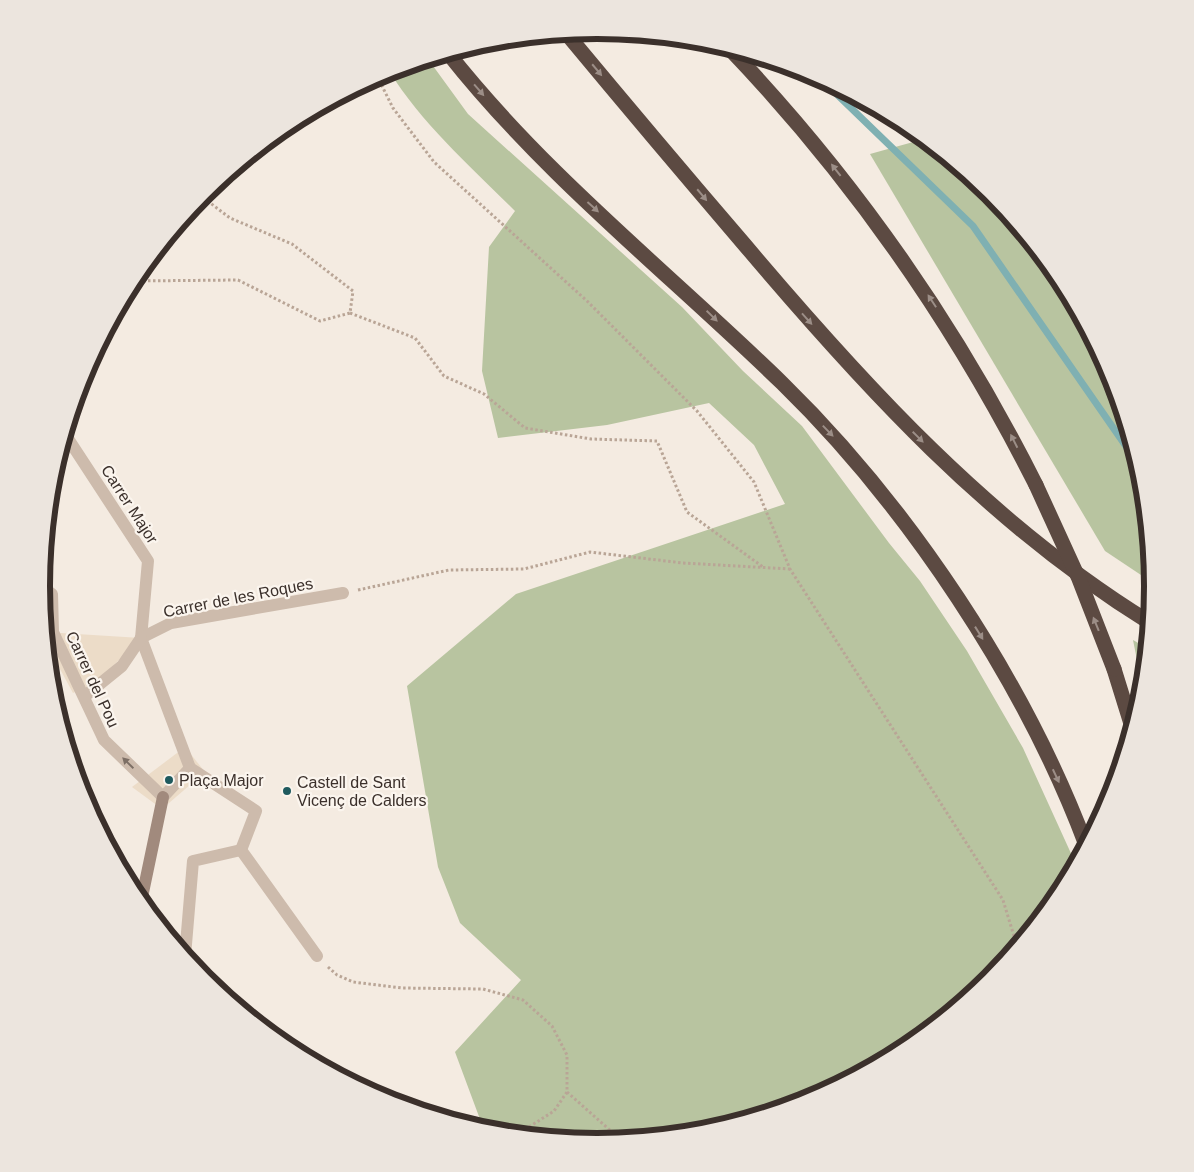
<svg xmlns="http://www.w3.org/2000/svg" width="1194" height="1172" viewBox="0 0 1194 1172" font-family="Arial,sans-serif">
<rect width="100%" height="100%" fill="#f4ebe1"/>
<g fill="#b8c4a0">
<path d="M428,59L468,114L682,307L743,371L802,426L889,543L920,581L967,651L1023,748L1074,860L1076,864L1059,895L990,979L906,1048L810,1100L705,1131L597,1142L488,1131L484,1130L455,1052L521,980L460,923L438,867L407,686L516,594L785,504L754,445L709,403L607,425L498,438L482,371L489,247L515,211C470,166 423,125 389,71Z"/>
<polygon points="924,139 990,193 1059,277 1111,373 1142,478 1153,583 1105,551 870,154"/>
<polygon points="1133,640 1147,648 1143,690"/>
</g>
<g fill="#ecdcc8">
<polygon points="53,632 61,633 141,638 97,682 73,693 54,658"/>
<polygon points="185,747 205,772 162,809 132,787"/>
</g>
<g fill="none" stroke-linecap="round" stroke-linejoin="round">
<polyline stroke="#7fb0b2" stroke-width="7" points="821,79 973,226 1139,465"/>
<g stroke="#b9a596" stroke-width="3" stroke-dasharray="2.5 2.5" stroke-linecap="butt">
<polyline points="377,76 393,108 434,162 587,301 697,411 754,482 790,569 1003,900 1017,946"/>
<polyline points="133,281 238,280 320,321 350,313 353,291 292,244 230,218 201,196"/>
<polyline points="350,313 415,338 444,376 484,394 525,428 591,439 657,441 687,512 763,567"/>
<polyline points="358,590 449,570 524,569 590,552 683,563 790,569"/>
<polyline points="328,967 337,975 353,982 402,988 483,989 523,1000 552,1026 567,1055 567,1092 554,1111 518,1134"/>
<polyline points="567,1092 621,1140"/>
</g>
<g stroke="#cdbbac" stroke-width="12">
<polyline points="65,434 148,561 141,638 190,768"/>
<polyline points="41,586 52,594 53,632 104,740 163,797 190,768"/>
<polyline points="141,638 171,623 343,593"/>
<polyline points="85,696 122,666 141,638"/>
<polyline points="190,768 256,811 241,850"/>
<polyline points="241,850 317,956"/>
<polyline points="185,956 193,861 241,850"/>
</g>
<polyline stroke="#a18a7d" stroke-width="12" points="141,902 163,797"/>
<g stroke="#5c4a42" stroke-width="15">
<path d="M566,33C625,104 684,174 744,244C864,386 990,524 1149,622"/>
<path d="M729,48C853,178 955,324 1036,485"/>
<path d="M448,53C545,176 670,274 782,383C908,506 1024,680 1086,845"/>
<polyline points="1114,669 1132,727"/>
</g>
<polyline stroke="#5c4a42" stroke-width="15" points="1036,485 1079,579 1114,669"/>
</g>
<defs><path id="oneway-solid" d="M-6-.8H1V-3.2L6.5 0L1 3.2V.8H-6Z" transform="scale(1.25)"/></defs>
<g fill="#9c8e87">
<use href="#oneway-solid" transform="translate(597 70) rotate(50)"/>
<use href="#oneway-solid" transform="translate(479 90) rotate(49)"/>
<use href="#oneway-solid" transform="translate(836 170) rotate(-128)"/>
<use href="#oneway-solid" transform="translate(702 195) rotate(50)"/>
<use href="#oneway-solid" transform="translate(593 207) rotate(42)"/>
<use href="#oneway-solid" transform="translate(932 301) rotate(-123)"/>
<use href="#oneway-solid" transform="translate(712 316) rotate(44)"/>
<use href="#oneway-solid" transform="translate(807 319) rotate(48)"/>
<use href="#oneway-solid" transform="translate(828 431) rotate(46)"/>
<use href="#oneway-solid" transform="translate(918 437) rotate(45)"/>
<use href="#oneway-solid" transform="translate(1014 441) rotate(-117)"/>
<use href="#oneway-solid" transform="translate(1096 624) rotate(-112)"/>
<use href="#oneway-solid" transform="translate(979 633) rotate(58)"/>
<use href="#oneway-solid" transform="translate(1056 776) rotate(65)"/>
</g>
<use fill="#7d6f65" href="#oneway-solid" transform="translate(128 763) rotate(-136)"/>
<g fill="#1f5a5e" stroke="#fbf5ee" stroke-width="2">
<circle cx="169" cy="780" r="5"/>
<circle cx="287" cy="791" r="5"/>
</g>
<g text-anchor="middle" stroke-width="4.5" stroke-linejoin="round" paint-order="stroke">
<g font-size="16" fill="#3b302b" stroke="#fbf5ee">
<text transform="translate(130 504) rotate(57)" y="6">Carrer Major</text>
<text transform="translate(238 597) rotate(-11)" y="6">Carrer de les Roques</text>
<text transform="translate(93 679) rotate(65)" y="6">Carrer del Pou</text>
</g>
<g font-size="16" fill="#3b302b" stroke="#fbf5ee" text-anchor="start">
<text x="179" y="786">Plaça Major</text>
<text x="297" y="788">Castell de Sant<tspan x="297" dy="18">Vicenç de Calders</tspan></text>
</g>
</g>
<path d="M0 0H1194V1172H0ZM50 586a547 547 0 1 1 1094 0a547 547 0 1 1-1094 0Z" fill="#ece5de" fill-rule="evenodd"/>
<path fill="none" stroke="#3b302b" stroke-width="6" d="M50 586a547 547 0 1 1 1094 0a547 547 0 1 1-1094 0Z"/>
</svg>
